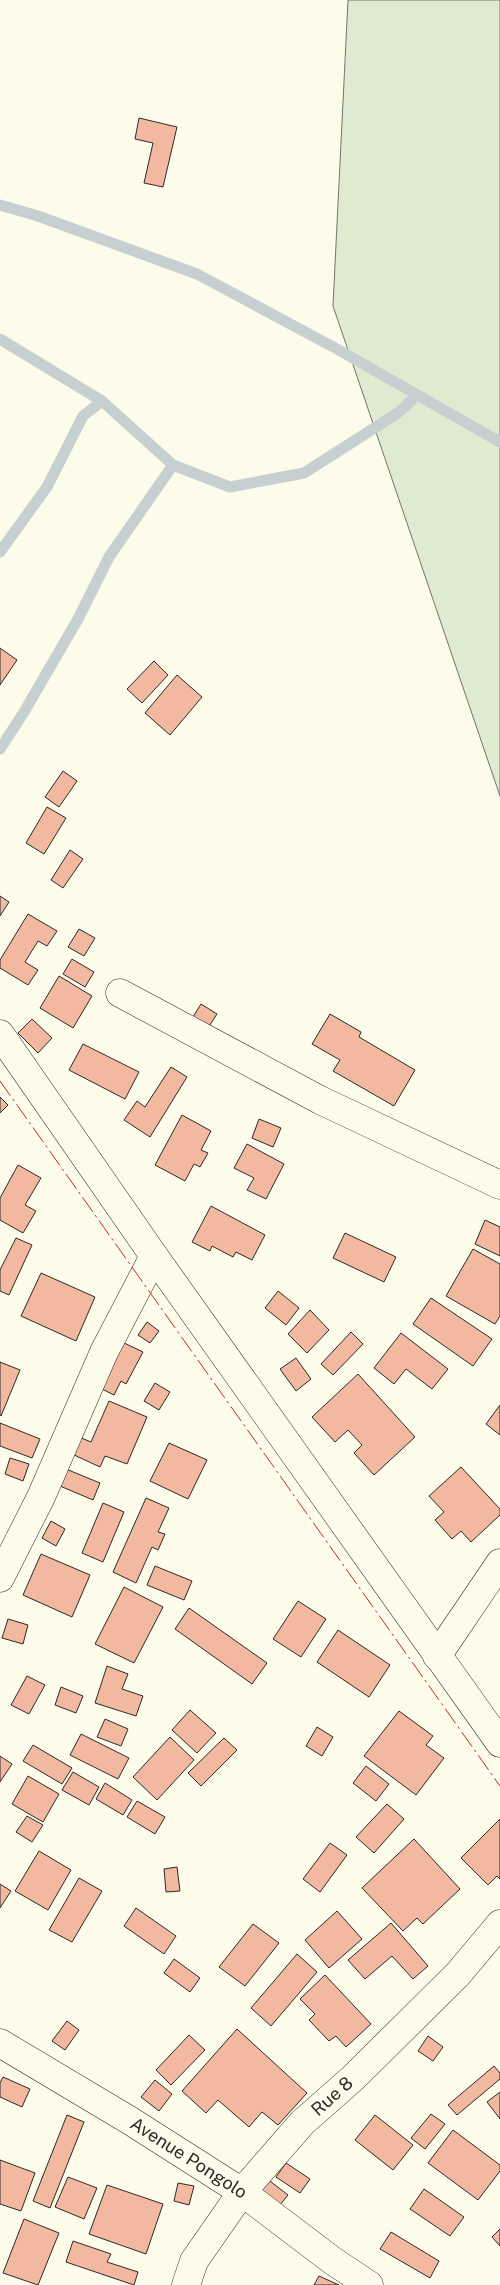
<svg xmlns="http://www.w3.org/2000/svg" width="500" height="2285" viewBox="0 0 500 2285" font-family="'Public Sans',sans-serif">
<rect width="100%" height="100%" fill="#fdfbea"/>
<polygon fill="#deebd1" stroke="#74746e" points="348,0 500,0 500,796 333,306"/>
<g fill="none" stroke-linecap="round" stroke-linejoin="round">
<g stroke="#c7d0d0" stroke-width="11">
<polyline points="0,205 38,216 197,274 337,349 500,442"/>
<polyline points="0,339 102,401 173,465 230,487 304,473 398,413 417,395"/>
<polyline points="0,552 47,487 83,416 102,401"/>
<polyline points="0,749 24,712 78,619 109,557 173,465"/>
</g>
</g>
<g fill="#f2b8a0" stroke="#2b2b2b">
<polygon points="139,118 177,127 163,187 144,183 153,143 135,139"/>
<polygon points="0,648 17,660 0,685"/>
<polygon points="154,661 168,675 142,703 127,689"/>
<polygon points="177,675 202,697 170,735 145,713"/>
<polygon points="63,771 77,781 59,807 45,797"/>
<polygon points="47,807 66,818 44,854 26,843"/>
<polygon points="70,850 83,859 63,888 51,880"/>
<polygon points="0,896 9,902 0,916"/>
<polygon points="28,914 57,931 47,946 38,941 25,962 38,970 28,985 0,968 0,960"/>
<polygon points="79,929 95,938 84,956 68,947"/>
<polygon points="72,959 94,972 85,987 63,974"/>
<polygon points="59,976 92,996 73,1028 40,1008"/>
<polygon points="201,1004 217,1014 206,1031 190,1022"/>
<polygon points="330,1014 361,1032 359,1037 415,1070 394,1106 333,1071 340,1060 312,1044"/>
<polygon points="32,1019 52,1038 38,1053 18,1033"/>
<polygon points="83,1044 139,1072 125,1099 69,1070"/>
<polygon points="171,1067 187,1077 150,1137 124,1120 137,1101 145,1107"/>
<polygon points="0,1097 8,1105 0,1113"/>
<polygon points="182,1115 211,1131 201,1150 208,1153 200,1167 194,1164 185,1181 155,1165"/>
<polygon points="259,1119 281,1128 273,1147 252,1138"/>
<polygon points="247,1144 284,1164 266,1199 247,1190 254,1178 234,1168"/>
<polygon points="18,1165 41,1178 25,1205 36,1211 23,1233 0,1220 0,1198"/>
<polygon points="211,1206 265,1235 252,1260 236,1252 233,1257 212,1246 210,1251 192,1242"/>
<polygon points="485,1220 500,1227 500,1256 475,1244"/>
<polygon points="345,1233 396,1257 384,1282 333,1258"/>
<polygon points="16,1238 32,1245 9,1295 0,1291 0,1270"/>
<polygon points="473,1249 500,1264 500,1316 495,1324 446,1296"/>
<polygon points="41,1273 95,1297 76,1341 21,1316"/>
<polygon points="278,1291 299,1308 286,1325 265,1308"/>
<polygon points="431,1298 492,1339 473,1366 413,1324"/>
<polygon points="310,1310 329,1330 307,1353 288,1334"/>
<polygon points="147,1322 159,1331 150,1343 138,1335"/>
<polygon points="351,1332 363,1344 333,1375 321,1364"/>
<polygon points="401,1333 448,1369 432,1389 406,1369 394,1384 374,1368"/>
<polygon points="122,1342 143,1352 126,1384 121,1381 114,1395 98,1387"/>
<polygon points="296,1358 311,1379 296,1391 280,1369"/>
<polygon points="0,1362 20,1370 1,1416 0,1415"/>
<polygon points="358,1374 415,1437 374,1475 354,1453 362,1445 348,1430 335,1442 312,1417"/>
<polygon points="155,1383 170,1392 159,1410 144,1401"/>
<polygon points="109,1401 147,1417 127,1464 105,1456 100,1467 72,1454 79,1437 91,1442"/>
<polygon points="500,1405 500,1435 486,1424"/>
<polygon points="0,1423 40,1439 32,1458 0,1446"/>
<polygon points="169,1443 207,1460 188,1499 150,1481"/>
<polygon points="10,1458 29,1464 23,1481 5,1474"/>
<polygon points="461,1467 500,1509 500,1515 471,1542 461,1531 452,1539 435,1520 444,1512 429,1496"/>
<polygon points="66,1469 100,1483 93,1500 60,1486"/>
<polygon points="146,1498 169,1508 158,1532 165,1534 158,1550 152,1547 136,1583 113,1572"/>
<polygon points="103,1503 124,1512 103,1562 82,1553"/>
<polygon points="51,1521 65,1529 56,1546 42,1538"/>
<polygon points="41,1554 90,1575 72,1617 23,1595"/>
<polygon points="155,1566 192,1581 184,1600 147,1585"/>
<polygon points="124,1587 163,1607 134,1663 95,1644"/>
<polygon points="298,1601 326,1619 301,1657 273,1639"/>
<polygon points="189,1608 267,1663 252,1684 175,1629"/>
<polygon points="8,1619 28,1625 23,1644 2,1638"/>
<polygon points="338,1630 390,1665 369,1697 317,1662"/>
<polygon points="107,1666 128,1674 122,1689 143,1696 136,1716 95,1703"/>
<polygon points="27,1676 45,1685 29,1714 11,1705"/>
<polygon points="61,1687 83,1696 76,1713 55,1705"/>
<polygon points="190,1710 216,1733 197,1753 172,1730"/>
<polygon points="399,1711 433,1736 426,1745 444,1758 416,1795 364,1756"/>
<polygon points="105,1719 128,1729 121,1746 97,1737"/>
<polygon points="317,1727 333,1737 322,1756 306,1746"/>
<polygon points="81,1734 129,1758 118,1779 70,1755"/>
<polygon points="170,1737 194,1760 157,1800 133,1777"/>
<polygon points="224,1738 237,1750 201,1786 188,1773"/>
<polygon points="33,1745 72,1768 62,1784 23,1761"/>
<polygon points="0,1756 12,1764 0,1782"/>
<polygon points="366,1766 389,1784 376,1801 353,1783"/>
<polygon points="73,1772 99,1787 89,1805 62,1790"/>
<polygon points="28,1776 59,1794 43,1822 12,1804"/>
<polygon points="105,1783 132,1800 123,1815 96,1799"/>
<polygon points="137,1801 165,1817 155,1834 127,1817"/>
<polygon points="387,1804 404,1819 374,1853 356,1837"/>
<polygon points="27,1816 43,1825 32,1842 16,1832"/>
<polygon points="500,1819 500,1879 497,1876 488,1885 461,1858"/>
<polygon points="414,1839 460,1889 423,1924 417,1918 403,1931 362,1888"/>
<polygon points="330,1843 347,1855 320,1892 303,1879"/>
<polygon points="39,1851 71,1870 48,1910 15,1891"/>
<polygon points="177,1867 180,1891 166,1892 164,1869"/>
<polygon points="79,1878 102,1891 72,1942 49,1930"/>
<polygon points="0,1884 11,1891 0,1908"/>
<polygon points="136,1908 176,1936 164,1954 124,1926"/>
<polygon points="337,1911 362,1939 329,1968 305,1940"/>
<polygon points="391,1923 428,1966 413,1979 392,1956 365,1979 348,1960"/>
<polygon points="253,1924 279,1943 245,1986 219,1967"/>
<polygon points="297,1954 317,1972 271,2026 251,2008"/>
<polygon points="174,1959 200,1978 190,1992 164,1973"/>
<polygon points="325,1975 371,2024 346,2047 336,2036 329,2041 309,2020 315,2014 300,1999"/>
<polygon points="67,2021 79,2030 65,2050 52,2041"/>
<polygon points="237,2029 307,2093 278,2125 262,2112 249,2127 218,2100 206,2113 182,2091"/>
<polygon points="189,2035 205,2050 171,2085 156,2070"/>
<polygon points="428,2036 443,2047 433,2061 418,2051"/>
<polygon points="494,2066 500,2073 500,2079 457,2115 448,2105"/>
<polygon points="3,2077 30,2089 22,2107 0,2097 0,2083"/>
<polygon points="155,2080 172,2094 159,2111 141,2097"/>
<polygon points="500,2092 500,2119 487,2102"/>
<polygon points="431,2114 445,2124 425,2149 411,2138"/>
<polygon points="67,2115 84,2122 50,2208 33,2201"/>
<polygon points="375,2115 413,2145 393,2170 355,2140"/>
<polygon points="453,2130 500,2165 500,2171 478,2200 428,2163"/>
<polygon points="0,2160 35,2173 21,2211 0,2204"/>
<polygon points="286,2163 310,2179 300,2193 276,2177"/>
<polygon points="68,2177 97,2188 84,2219 55,2207"/>
<polygon points="266,2178 288,2195 280,2205 259,2188"/>
<polygon points="178,2183 194,2186 189,2205 174,2201"/>
<polygon points="107,2185 163,2204 146,2254 89,2234"/>
<polygon points="424,2189 464,2217 450,2236 410,2209"/>
<polygon points="24,2219 59,2233 38,2285 3,2273"/>
<polygon points="500,2229 500,2246 492,2237"/>
<polygon points="391,2232 439,2261 430,2278 380,2249"/>
<polygon points="73,2241 111,2254 107,2262 138,2272 134,2285 66,2262"/>
<polygon points="319,2276 339,2285 314,2285"/>
</g>
<g fill="none" stroke-linecap="round" stroke-linejoin="round">
<defs>
<g id="minor">
<polyline points="120,993 320,1100 500,1185"/>
<polyline points="0,1034 154,1256 500,1743"/>
<polyline points="0,1578 41,1497 104,1352 154,1256"/>
<polyline points="437,1656 500,1563"/>
<path id="s1" d="M0,2043L129,2120L242,2192L333,2261L369,2285"/>
<path id="s2" d="M186,2285L194,2261L242,2192L302,2123L353,2078L458,1974L500,1924"/>
</g>
</defs>
<use href="#minor" stroke="#2b2b2b" stroke-width="29"/>
<use href="#minor" stroke="#fdfbea" stroke-width="28"/>
<polyline stroke="#c62828" stroke-width="1" stroke-dasharray="18 4 2.5 4" stroke-linecap="butt" points="0,1081 500,1786"/>
</g>
<g text-anchor="middle" stroke-width="4" stroke-linejoin="round" paint-order="stroke">
<g font-size="18" fill="#2b2b2b" stroke="#fdfbea">
<text dy="6" stroke="none"><textPath href="#s2" startOffset="241">Rue 8</textPath></text>
<text dy="6" stroke="none"><textPath href="#s1" startOffset="221">Avenue Pongolo</textPath></text>
</g>
</g>
</svg>
